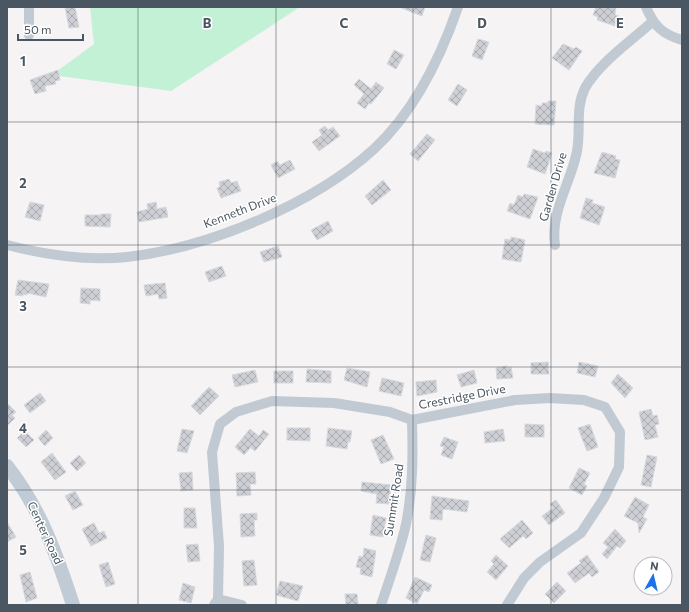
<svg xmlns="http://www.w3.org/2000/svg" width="689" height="612" viewBox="0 0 689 612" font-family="Commissioner,sans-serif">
<defs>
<pattern id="building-cross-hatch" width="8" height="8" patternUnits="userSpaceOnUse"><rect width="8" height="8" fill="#cdcfd5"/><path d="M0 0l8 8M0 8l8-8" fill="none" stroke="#a8abb0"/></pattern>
</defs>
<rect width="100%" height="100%" fill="#f5f3f3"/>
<polygon fill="#c3f1d5" points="90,7 300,7 171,91 52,75 94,44"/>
<g fill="url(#building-cross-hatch)" stroke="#d7d9de">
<polygon points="65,7 75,7 79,27 69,28"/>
<polygon points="399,7 425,7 422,16"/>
<polygon points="596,7 616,7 615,15 619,16 615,26 597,20 598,17 593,15"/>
<polygon points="478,39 489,42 482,60 472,56"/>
<polygon points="563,44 574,49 576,47 582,51 569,70 552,58"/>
<polygon points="394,50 404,55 396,69 387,64"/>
<polygon points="58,70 60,80 55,81 56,84 45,86 46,91 35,94 30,80"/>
<polygon points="359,79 371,89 376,82 384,88 371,104 369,103 365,109 357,103 364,94 354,85"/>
<polygon points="458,84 467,90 457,106 448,100"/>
<polygon points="548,101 556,101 554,125 535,124 536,105 542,106 542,103 548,103"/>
<polygon points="325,126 328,130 333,127 340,136 319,151 312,142 322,135 319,130"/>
<polygon points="427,134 435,140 418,161 410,154"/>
<polygon points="533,149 545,153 546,151 552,153 545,174 527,167"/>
<polygon points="602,152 616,156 615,159 620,160 615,178 594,173"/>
<polygon points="290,160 295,169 278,178 271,165 277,161 280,165"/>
<polygon points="229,179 231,183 237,181 241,191 221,198 217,188 220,187 219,182"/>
<polygon points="383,180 391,190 372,205 365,196"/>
<polygon points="524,194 538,197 530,219 507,211 510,203 514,205 518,195 523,197"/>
<polygon points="586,198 593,200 592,203 605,207 599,225 580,218"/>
<polygon points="30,202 44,205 40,221 25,217"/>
<polygon points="156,202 157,209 166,207 168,217 139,222 137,212 148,209 147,204"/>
<polygon points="101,214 111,214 110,227 85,226 85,215 101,215"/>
<polygon points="328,221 333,231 317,240 311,230"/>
<polygon points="511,237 525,240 521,262 502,259 505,239 511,240"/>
<polygon points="278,246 282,257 264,262 260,252"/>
<polygon points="222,266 226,276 209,282 205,272"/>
<polygon points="18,280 49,284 46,297 27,293 27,295 23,294 23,296 15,295"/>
<polygon points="165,283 167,298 159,299 158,294 146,296 144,285"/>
<polygon points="81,288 100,289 100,301 90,300 90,304 80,303"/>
<polygon points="548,362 549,374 531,374 531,363"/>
<polygon points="579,362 598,366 595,377 577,373"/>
<polygon points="507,366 507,368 511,367 513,378 497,379 496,368"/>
<polygon points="347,368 370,372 367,387 344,380"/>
<polygon points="307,369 331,371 331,383 306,382"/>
<polygon points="255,370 258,382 235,387 232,375"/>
<polygon points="474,370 477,383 461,387 457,375"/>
<rect x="274" y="371" width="19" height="12"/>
<polygon points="618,374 633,388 625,398 611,383"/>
<polygon points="382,378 404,383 401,396 379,391"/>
<polygon points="436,380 437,392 417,396 416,382"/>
<polygon points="209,387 219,396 200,415 191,406"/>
<polygon points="40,393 46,401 30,413 24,405"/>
<polygon points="7,403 16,412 12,415 15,418 7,426"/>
<polygon points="651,409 653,416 657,415 659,424 655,425 658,437 645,440 639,412"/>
<polygon points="525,424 544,425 544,437 525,437"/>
<polygon points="590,424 598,447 587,451 578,428"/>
<polygon points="287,428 310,428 310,441 287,440"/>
<polygon points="328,428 352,431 350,442 348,442 347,449 326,446"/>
<polygon points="182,429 194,431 187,453 177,451"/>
<polygon points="250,429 259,436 263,430 269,434 255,451 250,447 252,446 244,455 235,447"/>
<polygon points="503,429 505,441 485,443 484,432"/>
<polygon points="46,430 53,438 45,446 38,438"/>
<polygon points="25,431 34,440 26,447 17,438"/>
<polygon points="383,435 394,459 381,464 371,440"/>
<polygon points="444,437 458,442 452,459 441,455 444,447 440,446"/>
<polygon points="52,453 66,472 55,480 41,462"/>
<polygon points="79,455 86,463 77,471 70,463"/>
<polygon points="647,455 657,457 651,487 641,485"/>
<polygon points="579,468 590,473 584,484 587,486 582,495 569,488"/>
<polygon points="192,472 193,490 181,491 179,473"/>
<polygon points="255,472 256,484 250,484 251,495 237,496 236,473"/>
<polygon points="362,482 391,485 389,504 376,503 377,494 361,491"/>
<polygon points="75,491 83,505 73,510 65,496"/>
<polygon points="432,496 469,501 467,512 443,509 442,520 430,519"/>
<polygon points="635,497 649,505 643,517 647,519 639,533 638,523 624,516"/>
<polygon points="556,500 565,513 549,525 542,516 553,508 550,504"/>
<polygon points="184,508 195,508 197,528 184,528"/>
<polygon points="257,513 257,520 254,520 255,536 241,537 240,514"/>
<polygon points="373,515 386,518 383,537 370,535"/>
<polygon points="522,520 533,533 526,539 523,536 509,548 500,539"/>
<polygon points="7,522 16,537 7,542"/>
<polygon points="94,523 99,533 104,531 107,538 91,546 82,529"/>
<polygon points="615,529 626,541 620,548 617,546 607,559 602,554 608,547 603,543"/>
<polygon points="426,535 436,538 430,562 420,560"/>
<polygon points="198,544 200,561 188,562 186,545"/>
<polygon points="364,548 376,551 372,577 360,574 361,568 356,567 359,556 363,557"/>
<polygon points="496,555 508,566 496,580 487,572 494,564 491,561"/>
<polygon points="587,555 599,572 592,577 589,573 575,583 567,573 581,563 579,561"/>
<polygon points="254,560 257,585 244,586 242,561"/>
<polygon points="108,562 115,584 106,587 99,565"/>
<polygon points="30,572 37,598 26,602 20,575"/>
<polygon points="415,577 432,585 429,592 424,590 417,604 406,598"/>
<polygon points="280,581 303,586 298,601 276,595"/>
<polygon points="557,582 566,591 554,603 545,594"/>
<polygon points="183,583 195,587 191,603 179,600"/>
<polygon points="345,594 357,594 358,605 346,605"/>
</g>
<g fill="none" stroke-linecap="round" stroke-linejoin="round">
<g stroke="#c1cad2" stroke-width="10">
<path d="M646,7C654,26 662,34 682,40"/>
<polyline points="29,35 29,7"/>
<path d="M7,245C46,255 87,261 127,257C208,248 314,204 374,149C415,111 440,59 458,7"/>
<path d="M555,245C550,212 571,183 577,151C581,130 575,108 585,88C599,63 631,41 652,22"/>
<polyline points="218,599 242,605"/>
<polyline points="214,605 218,599 219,546 212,452 220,424 236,412 272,401 334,403 390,412 412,420 515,400 550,398 584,400 605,407 620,432 619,467 604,498 581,533 540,562 524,578 507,605"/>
<path d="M381,605C390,578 400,551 406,524C413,490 413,455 412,420"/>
</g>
<path stroke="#c1cbd6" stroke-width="14" d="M7,466C40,508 57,555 73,605"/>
</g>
<path fill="none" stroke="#4a5661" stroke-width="1" stroke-opacity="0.55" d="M138,7V605M276,7V605M413,7V605M551,7V605M7,122H682M7,245H682M7,367H682M7,490H682"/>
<g text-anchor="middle" stroke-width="3" stroke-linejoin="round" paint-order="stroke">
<g font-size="12" fill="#4a5661" stroke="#fff">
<text transform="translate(553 187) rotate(-74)" y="4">Garden Drive</text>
<text transform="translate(240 211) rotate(-21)" y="4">Kenneth Drive</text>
<text transform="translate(462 397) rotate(-11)" y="4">Crestridge Drive</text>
<text transform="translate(394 500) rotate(-81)" y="4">Summit Road</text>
<text transform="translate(45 533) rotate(65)" y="4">Center Road</text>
</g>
</g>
<g font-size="13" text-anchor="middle" font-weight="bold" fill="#4a5661" stroke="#fff" stroke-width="3" stroke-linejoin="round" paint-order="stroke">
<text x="207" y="28">B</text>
<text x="344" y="28">C</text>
<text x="482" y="28">D</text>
<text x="620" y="28">E</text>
<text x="23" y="66">1</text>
<text x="23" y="188">2</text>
<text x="23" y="311">3</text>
<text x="23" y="433">4</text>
<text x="23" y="555">5</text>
</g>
<rect width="689" height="612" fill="none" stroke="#4a5661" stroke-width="16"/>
<g transform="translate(653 576) rotate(8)"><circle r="19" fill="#ffffff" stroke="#b7bbc0"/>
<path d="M0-3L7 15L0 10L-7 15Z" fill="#1a73e8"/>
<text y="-6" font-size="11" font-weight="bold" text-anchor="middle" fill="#4a5661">N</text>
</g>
<path d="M18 34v6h65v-6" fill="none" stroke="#4a5661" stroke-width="2"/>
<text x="24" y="34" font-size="12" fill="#4a5661" stroke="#ffffff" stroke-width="3" paint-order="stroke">50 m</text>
</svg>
